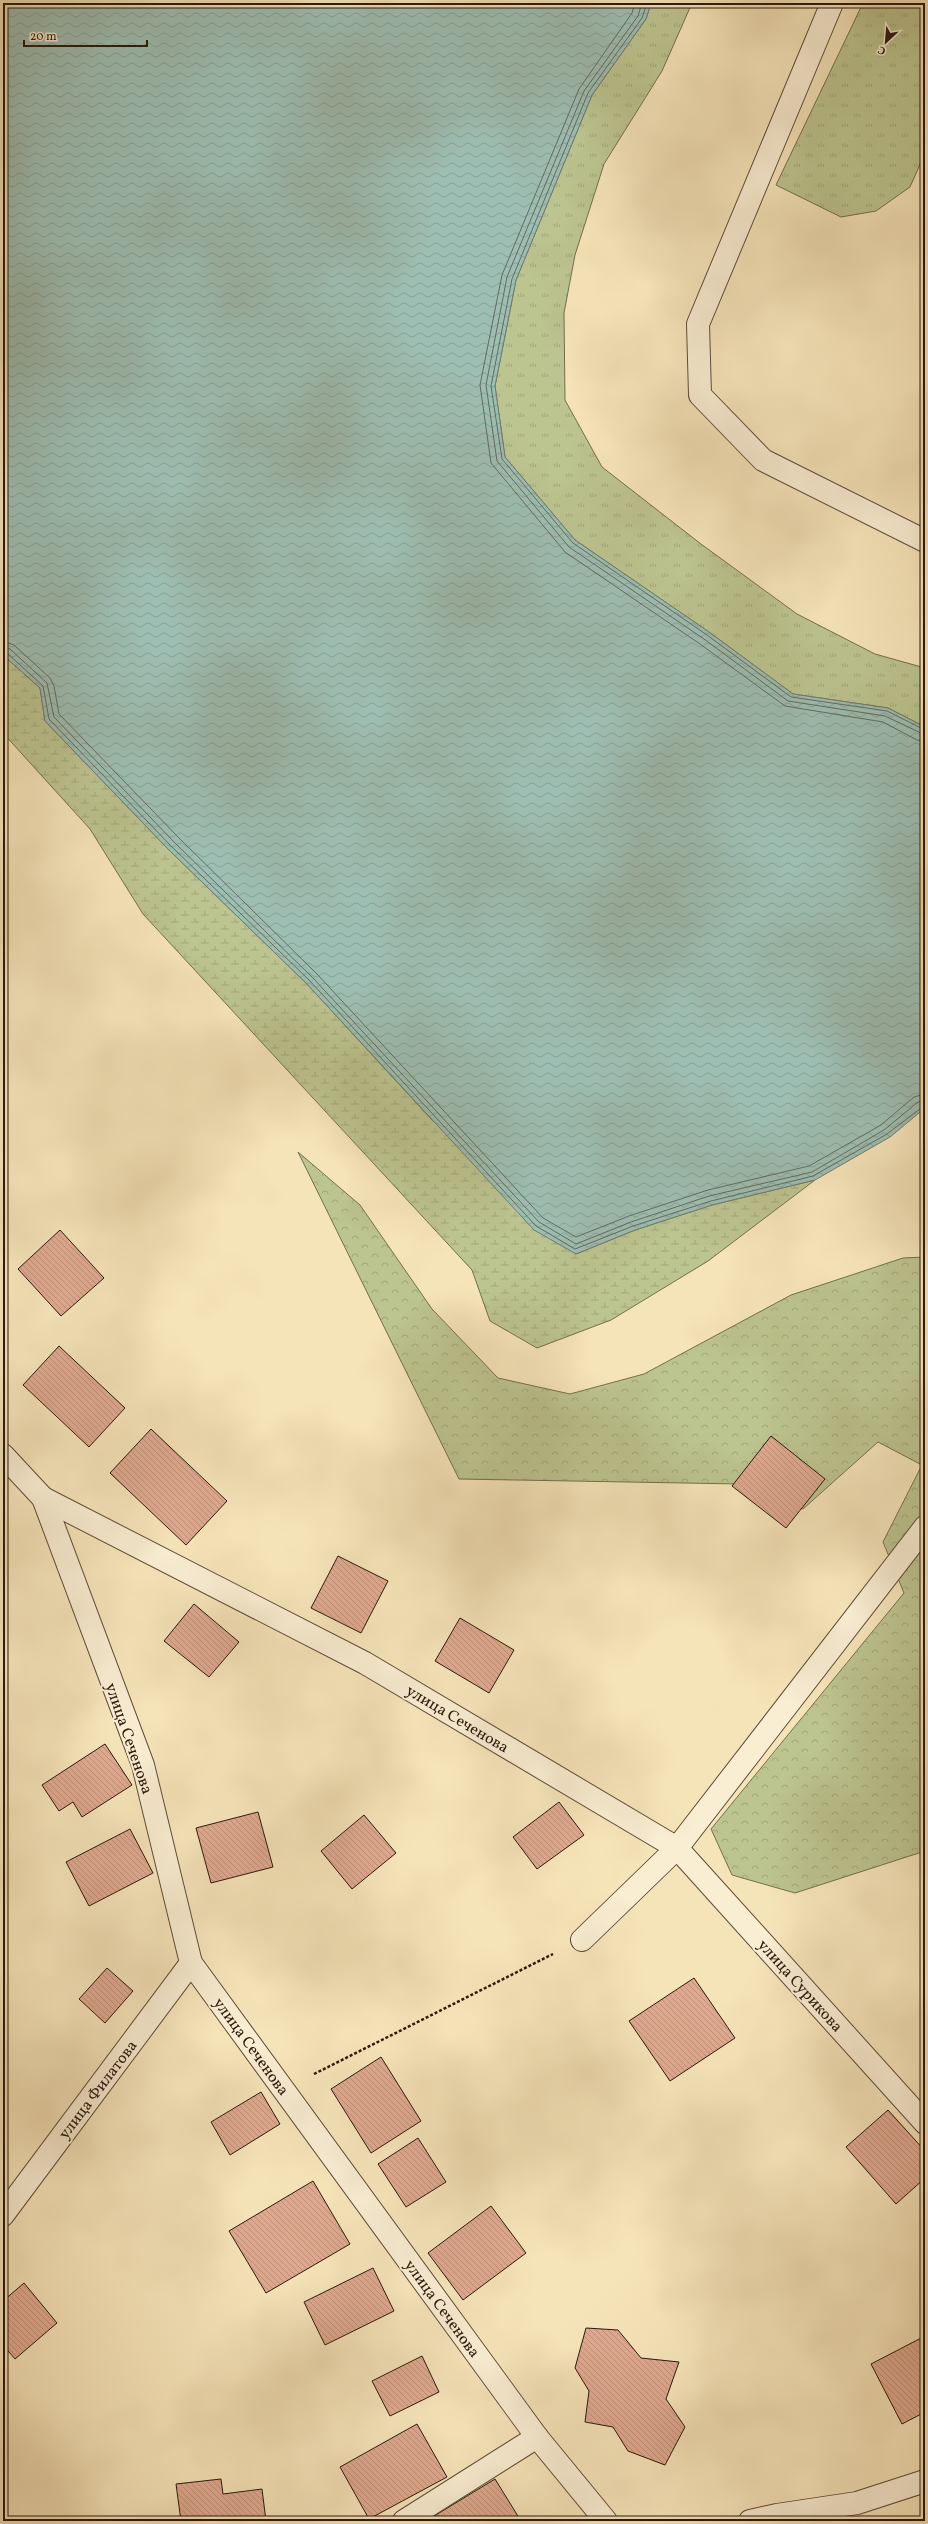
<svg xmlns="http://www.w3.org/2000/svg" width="928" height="2524" viewBox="0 0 928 2524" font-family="Vollkorn,serif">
<defs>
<pattern id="grass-tufts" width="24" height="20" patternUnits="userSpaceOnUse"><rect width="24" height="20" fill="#bcc48f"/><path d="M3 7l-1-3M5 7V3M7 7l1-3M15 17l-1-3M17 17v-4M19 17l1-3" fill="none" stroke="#a2a87a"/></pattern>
<pattern id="forest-crowns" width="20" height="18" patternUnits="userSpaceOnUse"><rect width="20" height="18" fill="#bcc48f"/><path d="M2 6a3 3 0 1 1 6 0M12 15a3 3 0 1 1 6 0" fill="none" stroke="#a2a87a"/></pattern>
<pattern id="wetland-marsh" width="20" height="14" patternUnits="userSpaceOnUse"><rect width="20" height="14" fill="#bcc48f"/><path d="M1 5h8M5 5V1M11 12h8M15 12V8" fill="none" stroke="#a2a87a"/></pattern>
<pattern id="water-waves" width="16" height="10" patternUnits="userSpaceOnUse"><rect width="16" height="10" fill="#9dbeb2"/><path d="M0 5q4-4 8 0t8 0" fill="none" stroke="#87a398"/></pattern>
<pattern id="building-back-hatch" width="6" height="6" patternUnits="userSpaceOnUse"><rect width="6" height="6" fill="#e0a98f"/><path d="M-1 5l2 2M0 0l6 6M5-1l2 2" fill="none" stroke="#c0917a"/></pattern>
</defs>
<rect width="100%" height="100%" fill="#f6e4b9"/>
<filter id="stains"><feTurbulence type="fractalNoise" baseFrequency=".005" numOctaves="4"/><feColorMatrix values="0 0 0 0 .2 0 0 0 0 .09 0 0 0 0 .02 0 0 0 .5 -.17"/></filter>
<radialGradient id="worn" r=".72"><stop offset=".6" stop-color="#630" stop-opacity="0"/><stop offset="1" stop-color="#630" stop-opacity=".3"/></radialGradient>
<g fill="url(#grass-tufts)" stroke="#746e4e">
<polygon points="651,3 692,3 662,71 604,164 575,255 564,313 565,400 602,467 701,544 797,614 875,654 925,668 925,727 888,708 793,694 709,632 575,540 505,457 495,386 516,280 592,95 646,19"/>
<polygon points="863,3 925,3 925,153 910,187 876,211 841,217 776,185"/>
</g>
<polygon fill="url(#forest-crowns)" stroke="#746e4e" points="298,1152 360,1205 432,1309 498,1378 570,1394 644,1374 791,1295 903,1258 925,1257 925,1851 795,1893 732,1875 711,1829 904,1593 883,1542 922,1465 878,1442 803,1509 740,1484 459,1479"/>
<polygon fill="url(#wetland-marsh)" stroke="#746e4e" points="3,655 40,688 45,721 168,849 307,984 431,1119 576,1254 635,1230 712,1205 815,1180 708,1261 611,1320 537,1348 490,1321 472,1270 143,914 90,829 3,733"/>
<polygon fill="url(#water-waves)" stroke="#6f7c70" points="3,3 651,3 646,19 592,95 516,280 495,386 505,457 575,540 709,632 793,694 888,708 925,727 925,1108 890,1137 815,1180 712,1205 635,1230 576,1254 534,1230 307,984 168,849 45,721 40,688 3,655"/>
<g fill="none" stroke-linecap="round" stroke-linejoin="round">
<g stroke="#646b5f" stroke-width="1">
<polyline points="635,3 632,13 579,89 502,275 480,385 491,463 565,552 700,644 785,706 883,722 917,740 925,741"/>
<polyline points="642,3 638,16 584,91 507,277 486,385 497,461 569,547 704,639 788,701 885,716 925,735"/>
<polyline points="647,3 642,18 588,93 512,279 491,386 502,459 573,543 707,635 791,697 887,711 925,730"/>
<polyline points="3,641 14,645 50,678 54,686 59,714 179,838 317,974 543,1218 576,1237 629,1216 708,1190 809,1166 881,1125 914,1097 925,1094"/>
<polyline points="3,647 10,649 47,683 54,717 174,842 313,978 539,1222 576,1244 631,1222 709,1196 812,1172 884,1130 918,1102 925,1100"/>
<polyline points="3,652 7,653 43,686 49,719 171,846 310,981 536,1226 575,1249 633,1226 711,1201 813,1176 887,1134 925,1105"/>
</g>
</g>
<g fill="url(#building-back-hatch)" stroke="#2b180c">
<polygon points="60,1230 104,1278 61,1316 18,1269"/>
<polygon points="59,1346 125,1408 89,1447 23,1385"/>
<polygon points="151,1429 227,1501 186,1545 110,1473"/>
<polygon points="771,1436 825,1479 786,1528 732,1486"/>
<polygon points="338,1556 388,1581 361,1633 311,1608"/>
<polygon points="194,1604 239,1642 209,1677 164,1641"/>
<polygon points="460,1618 514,1650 489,1693 435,1661"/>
<polygon points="105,1744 132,1785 82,1817 73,1802 59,1811 42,1785"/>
<polygon points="559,1802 584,1835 537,1869 513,1837"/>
<polygon points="258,1812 273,1867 211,1883 196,1828"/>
<polygon points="364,1815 396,1853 352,1889 321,1851"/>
<polygon points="130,1829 153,1873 89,1906 66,1862"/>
<polygon points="107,1968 133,1991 105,2023 79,1999"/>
<polygon points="694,1978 735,2038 670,2081 629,2021"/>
<polygon points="381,2057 421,2121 371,2153 331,2089"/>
<polygon points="261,2092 280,2124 230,2155 211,2122"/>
<polygon points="888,2110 925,2151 925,2178 896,2204 846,2147"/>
<polygon points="418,2138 446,2182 406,2207 378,2164"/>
<polygon points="313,2181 350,2244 266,2293 229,2231"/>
<polygon points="491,2206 526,2253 463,2300 428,2253"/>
<polygon points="373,2268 394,2311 325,2345 304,2302"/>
<polygon points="24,2283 57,2323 15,2359 3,2345 3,2301"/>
<polygon points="586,2328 618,2330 641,2358 679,2362 666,2399 685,2427 665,2465 628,2451 613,2427 585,2422 589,2391 575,2368"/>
<polygon points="925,2336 925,2412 902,2424 871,2364"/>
<polygon points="422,2356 439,2392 390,2416 372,2381"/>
<polygon points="417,2424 447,2477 369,2519 340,2467"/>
<polygon points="221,2479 223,2494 262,2489 266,2521 181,2521 176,2484"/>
<polygon points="495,2479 521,2521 426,2521"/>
</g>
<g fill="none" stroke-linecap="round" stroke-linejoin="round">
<defs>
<g id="service">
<polyline points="832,3 698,324 700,395 763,460 925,541"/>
<polyline points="582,1940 677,1848 925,1527"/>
</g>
<g id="minor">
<polyline points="3,1455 43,1498 143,1765 191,1963 537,2437 606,2521"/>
<polyline points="43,1498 365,1663 677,1848 925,2123"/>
<polyline points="3,2215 191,1963"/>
<polyline points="404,2521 537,2437"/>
<polyline points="750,2521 777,2515 857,2503 925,2481"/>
</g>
</defs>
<use href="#service" stroke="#5e4b37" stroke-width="24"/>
<use href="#minor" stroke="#5e4b37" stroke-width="24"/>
<polyline stroke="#2b180c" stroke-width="2.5" stroke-dasharray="3 2" stroke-linecap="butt" points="314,2074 553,1954"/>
<use href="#service" stroke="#f9edd2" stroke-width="22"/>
<use href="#minor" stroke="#f9edd2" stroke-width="22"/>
</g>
<g text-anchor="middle" stroke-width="4" stroke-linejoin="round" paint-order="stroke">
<g font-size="16" fill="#2b180c" stroke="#f9edd2">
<text transform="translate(458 1718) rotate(31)" y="6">улица Сеченова</text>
<text transform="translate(130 1738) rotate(71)" y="6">улица Сеченова</text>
<text transform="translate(801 1985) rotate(48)" y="6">улица Сурикова</text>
<text transform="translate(252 2046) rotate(54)" y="6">улица Сеченова</text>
<text transform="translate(97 2089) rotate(-53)" y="6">улица Филатова</text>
<text transform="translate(443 2308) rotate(54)" y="6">улица Сеченова</text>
</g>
</g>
<rect width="928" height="2524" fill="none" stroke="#f6e4b9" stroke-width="16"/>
<rect x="4" y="4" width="920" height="2516" fill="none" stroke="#2b180c" stroke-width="2"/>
<rect x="8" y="8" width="912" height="2508" fill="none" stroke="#2b180c"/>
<g transform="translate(886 42) rotate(206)" stroke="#f9edd2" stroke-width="3" paint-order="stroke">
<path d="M0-3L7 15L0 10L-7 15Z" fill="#2b180c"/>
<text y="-6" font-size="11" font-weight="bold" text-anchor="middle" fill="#2b180c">С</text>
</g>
<path d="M24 40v6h123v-6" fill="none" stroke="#2b180c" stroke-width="2"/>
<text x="30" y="40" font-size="12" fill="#2b180c" stroke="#f9edd2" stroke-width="3" paint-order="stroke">20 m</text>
<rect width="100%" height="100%" filter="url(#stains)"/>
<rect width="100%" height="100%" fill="url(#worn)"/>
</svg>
